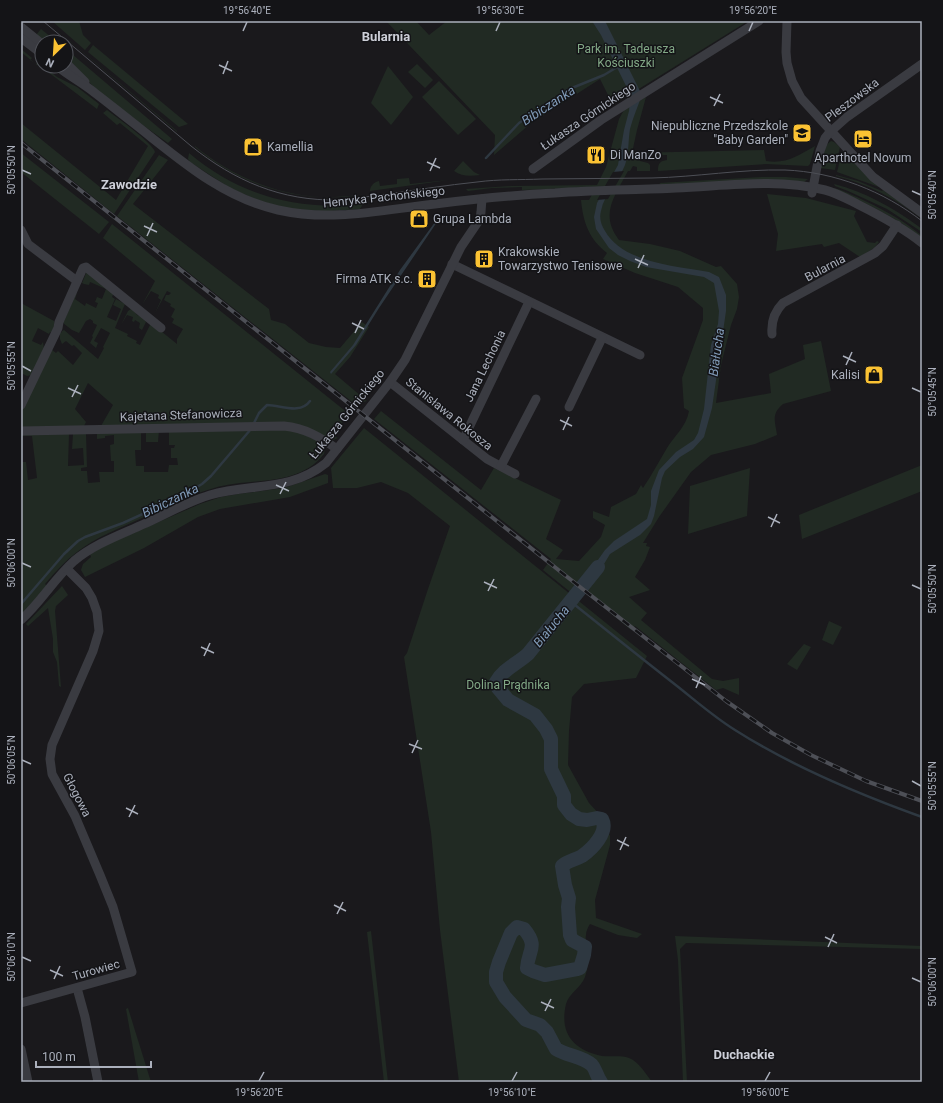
<svg xmlns="http://www.w3.org/2000/svg" width="943" height="1103" viewBox="0 0 943 1103" font-family="Roboto,sans-serif">
<rect width="100%" height="100%" fill="#1a191c"/>
<g fill="#212a23">
<polygon points="52,21 79,21 83,35 91,43 85,50"/>
<polygon points="389,21 416,21 429,35 447,21 748,21 613,105 600,79 530,124 494,155 495,135 387,22"/>
<polygon points="47,22 177,131 177,132"/>
<polygon points="41,29 57,42 46,42 36,35"/>
<polygon points="93,45 188,124 179,127 88,52"/>
<polygon points="21,49 32,58 30,60 36,64 38,62 57,77 77,87 99,104 97,109 40,66 37,65 21,52"/>
<path d="M66,49L172,139L168,143C145,126 120,111 98,91C87,81 78,67 66,58Z"/>
<polygon points="417,64 433,80 425,88 408,72"/>
<polygon points="388,66 413,97 391,125 371,103"/>
<polygon points="439,81 476,119 458,135 422,97"/>
<path d="M646,97L637,130L632,153L764,150L766,161C787,164 797,156 815,146L810,164L808,166L766,164L658,171C658,163 660,161 667,160V155L640,156V161L648,163L650,165V171H637V167L633,166L630,171H628C615,196 599,214 619,240L650,244L680,251L716,267L721,266L737,284L739,297L737,309L731,325L721,365L716,403L771,393L769,374L805,359L803,345L821,341L831,391L783,404C771,414 775,421 777,435L755,444L711,455L691,472L659,517L643,543H647L646,546L650,547L645,560L635,577L650,590L629,597L647,613L641,620L712,679L723,681L739,678V695L723,688L716,690L635,626L631,630L586,593L579,599L543,570L551,559L374,419L381,411L481,490L494,468L561,500L546,539L563,550L556,559L579,561L601,537L605,525L593,518V511L609,517L611,507L636,494L641,485L643,488C652,475 659,461 667,448C675,435 686,427 689,411L684,408L682,378L703,320V308L678,287L635,273L603,259L607,253C589,239 583,222 581,200H589L596,187L522,190V187L492,188L468,191L466,189L511,186L597,185L606,167L619,119L624,110Z"/>
<path d="M107,110C116,117 153,143 155,152L114,214L21,139V123L116,200L148,146L120,123L117,125L103,113Z"/>
<path d="M831,141L834,142L840,147L835,170L820,168C822,159 823,146 831,141Z"/>
<path d="M195,146C231,176 274,194 320,197C329,197 339,197 348,196C353,196 359,195 362,195C301,204 242,187 195,147Z"/>
<polygon points="844,150 879,187 837,172 842,153"/>
<polygon points="21,153 109,222 99,234 21,172"/>
<path d="M189,153C240,196 298,211 363,204L360,209L318,212L286,208L257,200L230,188L190,162L188,159Z"/>
<polygon points="159,155 168,160 133,204 269,309 271,320 285,324 309,343 326,347 340,348 362,322 369,327 350,357 335,374 367,401 356,405 117,216"/>
<path d="M463,161L474,172L480,175C471,176 462,177 454,171Z"/>
<path d="M836,175L858,181L882,191L883,190L922,217V219C897,199 867,184 836,176Z"/>
<polygon points="761,177 786,177 808,179 804,182 662,185 659,183"/>
<path d="M409,178L410,184L449,180L370,191C370,186 374,182 379,181L380,186L397,184V179Z"/>
<path d="M834,184C865,192 892,207 918,226L922,229V232L887,209L848,191L835,186Z"/>
<path d="M833,188C841,189 849,194 857,197C880,208 902,219 922,236V238C895,216 864,203 833,188Z"/>
<polygon points="767,194 806,198 856,211 854,216 867,242 875,243 877,241 879,242 874,248 860,257 839,243 824,247 822,244 776,251 778,234"/>
<polygon points="112,224 349,414 333,435 338,438 333,440 329,439 299,425 101,426 113,405 88,383 75,409 86,422 84,426 21,428 21,411 51,349 56,353 58,351 73,365 82,353 74,345 72,346 66,341 62,344 60,339 60,333 62,332 62,331 64,330 98,359 104,348 103,347 110,333 101,328 94,341 98,343 96,348 90,343 93,337 92,336 97,325 93,323 93,321 90,319 86,321 79,333 72,330 63,323 76,294 77,293 75,299 85,306 86,303 96,308 98,303 95,302 97,297 102,299 106,289 90,282 89,285 84,284 82,283 87,271 114,292 112,297 115,299 107,317 116,321 121,309 113,305 116,299 125,304 115,328 128,334 127,336 137,341 136,343 140,345 151,323 177,344 177,339 183,329 172,323 174,319 171,317 175,309 170,306 171,304 164,300 166,295 169,295 171,293 167,291 155,313 161,300 158,298 159,295 151,291 142,305 155,281 103,238"/>
<polygon points="21,303 54,321 56,327 53,334 50,332 49,334 38,328 32,341 41,345 43,342 44,349 32,375 27,376 21,373"/>
<polygon points="131,309 134,310 137,315 143,317 146,322 142,330 139,328 140,323 135,320 134,322 132,321 133,317 127,315 121,325 128,311"/>
<path d="M289,428L321,442L319,444L325,449L324,454C297,488 251,477 214,488C189,495 165,507 142,518C120,528 96,537 77,552C65,561 55,572 45,584L47,586L21,615V462H26L28,480L37,478L32,436H21V434H69L68,466L84,465L83,448L72,449L73,434H86L87,467L81,468V471H87L88,483L100,482L99,472H114V461H111L110,445L114,444V435L105,436V438L97,439V433H141V450H135L136,466H144V472H168L169,465H178L177,458H171V448H174L175,445H169V430Z"/>
<path d="M364,428L647,656L636,678L584,684L572,697L569,731L568,765L589,803L602,817L610,836V845L595,900L596,918L642,934L637,938L618,935L590,924C588,927 586,931 586,935C585,939 587,943 587,947C589,957 588,968 585,977C581,988 569,993 566,1004C559,1034 574,1050 602,1056C611,1057 621,1055 629,1058C639,1062 646,1074 652,1082H459L440,930L431,832L404,657L407,653L428,589L450,526L408,493L381,482L357,488H333L331,468Z"/>
<polygon points="159,430 158,442 146,442 146,432"/>
<polygon points="922,465 922,491 802,539 799,515"/>
<polygon points="750,468 747,516 688,534 690,486"/>
<polygon points="325,474 328,475 328,483 290,497 220,509 198,517 144,548 85,577 81,570 83,564 91,557 90,554 108,544 200,504 221,497 238,494 284,488"/>
<polygon points="62,586 68,595 56,606 55,611 61,687 59,686 57,662 53,652 53,639 48,608 28,626 26,624"/>
<polygon points="829,621 842,627 833,645 822,640"/>
<polygon points="804,644 811,647 797,670 787,664"/>
<polygon points="371,931 388,1082 384,1082 367,932"/>
<polygon points="675,936 922,946 922,949 686,943 680,949 687,1082 683,1082 678,960"/>
<polygon points="128,1008 151,1082 139,1082 126,1009"/>
</g>
<g fill="#2e3841">
<path d="M592,21H605L642,95C638,106 633,117 630,129C628,141 629,154 625,165C619,181 604,194 601,211C599,218 601,225 605,231C623,263 676,266 709,272L719,277L726,295V311L712,408L704,437L693,449L680,457L665,471L662,478L654,516L651,524L640,535L610,554L601,569L588,583L581,580L588,574L605,550L614,541L647,519L651,505V491L659,470L676,452L694,440L698,433L704,409L711,345L718,324L719,311L714,283L704,277L646,267L630,261L618,255L609,248L596,229L594,217L597,203L618,165L624,130L629,111L630,101L628,90L601,35Z"/>
<polygon points="438,218 439,219 379,308 356,345 331,374 330,372 353,345 400,270"/>
</g>
<polygon fill="#1a191c" points="624,171 608,199 597,200 613,172"/>
<g fill="none" stroke-linecap="round" stroke-linejoin="round">
<g stroke="#2e3841" stroke-width="2.5">
<polyline points="486,158 519,123 557,98 567,90 604,75 619,66"/>
<path d="M253,425L259,413L267,405C281,405 300,415 310,401"/>
<path d="M570,601C605,629 641,658 677,686C696,701 714,717 735,730C793,767 858,794 922,817"/>
<polyline points="21,604 64,554 78,541 85,537 123,523 182,496 202,484 211,476 251,429"/>
</g>
<path stroke="#2e3841" stroke-width="14" d="M598,567L528,654C517,664 503,669 496,682L498,688L508,700L535,715L546,729L551,739V769L564,796V805L571,814L579,819L587,820L597,818L602,819C609,832 592,849 582,856C575,860 567,861 562,866L565,885L569,898L568,907L570,935L572,940L585,947L584,955L580,968L577,969L545,975L533,971L527,968C528,950 539,947 524,929L517,927L511,933L499,962L496,972V982L505,997L526,1020L540,1025L547,1032L556,1049C567,1056 582,1056 592,1065C596,1070 597,1077 601,1082"/>
<g stroke="#3a3b41" stroke-width="9">
<polyline points="787,21 786,52 787,63 792,81 801,98 873,177 922,213"/>
<polyline points="21,27 42,44"/>
<polyline points="21,38 42,54"/>
<polyline points="66,63 85,82"/>
<path d="M57,66C69,76 83,83 95,93C107,102 119,112 132,122C177,157 220,197 278,210C332,222 381,210 435,204C475,199 515,195 555,193C596,190 636,190 676,188C726,186 775,178 825,190C837,193 847,199 859,205C881,216 902,227 922,243"/>
<polyline points="533,169 601,120 759,21"/>
<polyline points="812,193 820,151 825,138 829,133 847,117 922,64"/>
<polyline points="21,230 28,244 77,281"/>
<polyline points="452,264 640,355"/>
<path d="M772,334C771,322 774,312 783,303L875,253L883,246L897,225"/>
<polyline points="390,382 487,459 515,474"/>
<polyline points="21,405 58,328 59,322 83,268 86,267 161,328"/>
<polyline points="569,407 602,338"/>
<path d="M21,431L284,426C305,428 320,437 337,449"/>
<polyline points="463,440 529,302"/>
<polyline points="501,466 536,399"/>
<path d="M21,620C41,602 54,579 74,561C94,544 120,535 144,524C166,514 187,502 210,495C251,483 290,492 326,463L390,382L405,360L461,247L480,219L481,212L482,199"/>
<polyline points="77,988 85,1017 98,1082"/>
<polyline points="21,1003 132,972 113,907 100,875 75,816 52,774 50,759 52,745 93,651 99,631 97,612 92,598 86,588 67,569"/>
<polyline points="21,1049 28,1082"/>
</g>
<path stroke="#4d4f56" stroke-width="1" d="M43,21L191,146C235,181 281,201 338,200C354,199 370,196 387,194C417,190 447,185 477,182C499,179 520,180 542,179C579,179 615,178 652,178C696,177 741,169 785,170C835,172 883,191 922,221"/>
<defs>
<polyline id="rail" points="21,143 566,576 726,701 772,733 811,755 866,781 922,801"/>
</defs>
<use href="#rail" stroke="#4d4f56" stroke-width="4"/>
<use href="#rail" stroke="#141417" stroke-width="2.5" stroke-dasharray="8" stroke-linecap="butt"/>
</g>
<path fill="none" stroke="#abb0bc" stroke-width="1.5" d="M243,31L247,22M496,31L500,22M749,31L753,22M219,65L232,71M223,74L228,61M710,97L723,103M714,106L720,94M427,162L440,168M22,170L31,174M430,171L436,158M912,191L921,195M144,226L157,232M147,236L153,223M635,259L648,265M638,268L644,255M352,323L364,329M355,333L361,320M843,356L856,362M846,365L852,352M22,366L31,371M68,388L81,394M912,388L921,392M72,397L78,385M560,420L572,426M563,430L569,417M276,485L289,491M280,494L286,482M768,517L780,523M771,527L777,514M22,563L31,567M484,582L497,588M912,585L921,589M488,591L494,579M201,647L214,653M204,656L210,643M692,679L705,685M696,688L701,676M409,744L422,749M412,753L418,740M22,760L31,764M912,781L921,786M126,808L138,814M129,817L135,805M617,840L629,846M620,850L626,837M334,905L346,911M337,914L343,902M825,937L837,943M828,947L834,934M22,957L31,961M50,970L63,976M912,978L921,982M54,979L60,966M541,1002L554,1008M545,1011L551,999M259,1081L264,1072M512,1081L517,1072M765,1081L770,1072"/>
<defs>
<symbol id="school-square" viewBox="-11 -11 22 22"><rect x="-9" y="-9" width="18" height="18" rx="4" fill="#fbc233" stroke="#141417"/><path d="M0-5L7-2L0 1L-7-2ZM-4 1L0 2.5L4 1V4Q0 6-4 4Z" fill="#111"/></symbol>
<symbol id="hotel-square" viewBox="-11 -11 22 22"><rect x="-9" y="-9" width="18" height="18" rx="4" fill="#fbc233" stroke="#141417"/><path d="M-6-4.5h1.5V1H6V5H4.5V3h-9V5H-6ZM-4 0a1.8 1.8 0 1 1 3.6 0ZM.5 0V-2.5h3Q6-2.5 6 0Z" fill="#111"/></symbol>
<symbol id="shop-square" viewBox="-11 -11 22 22"><rect x="-9" y="-9" width="18" height="18" rx="4" fill="#fbc233" stroke="#141417"/><path d="M-5-2.5h2.3a2.7 3.5 0 0 1 5.4 0H5L5.5 6h-11ZM-1.5-2.5h3a1.5 2.3 0 0 0-3 0Z" fill="#111"/></symbol>
<symbol id="restaurant-square" viewBox="-11 -11 22 22"><rect x="-9" y="-9" width="18" height="18" rx="4" fill="#fbc233" stroke="#141417"/><path d="M-5-6h1v4h1v-4h1v4h1v-4h1v5L-1.5 .5V6h-2V.5L-5-1ZM5-6V6H3V1.5H1.5Q1.5-4 5-6Z" fill="#111"/></symbol>
<symbol id="building-square" viewBox="-11 -11 22 22"><rect x="-9" y="-9" width="18" height="18" rx="4" fill="#fbc233" stroke="#141417"/><path d="M-4-6H4V6H1V3H-1V6H-4ZM-2.5-4.3h1.7v1.8h-1.7ZM.8-4.3h1.7v1.8H.8ZM-2.5-1h1.7V.8h-1.7ZM.8-1h1.7V.8H.8Z" fill="#111"/></symbol>
</defs>
<g fill-rule="evenodd">
<use href="#school-square" x="791" y="122" width="22" height="22"/>
<use href="#hotel-square" x="852" y="128" width="22" height="22"/>
<use href="#shop-square" x="242" y="136" width="22" height="22"/>
<use href="#restaurant-square" x="585" y="144" width="22" height="22"/>
<use href="#shop-square" x="408" y="208" width="22" height="22"/>
<use href="#building-square" x="473" y="248" width="22" height="22"/>
<use href="#building-square" x="416" y="268" width="22" height="22"/>
<use href="#shop-square" x="863" y="364" width="22" height="22"/>
</g>
<g text-anchor="middle" stroke-width="3" stroke-linejoin="round" paint-order="stroke">
<g font-size="12" fill="#82a886" stroke="#141417">
<text x="626" y="53">Park im. Tadeusza<tspan x="626" dy="14">Kościuszki</tspan></text>
<text x="508" y="689">Dolina Prądnika</text>
</g>
<g font-size="12" fill="#abb0bc" stroke="#141417">
<text transform="translate(852 100) rotate(-37)" y="4">Pleszowska</text>
<text transform="translate(588 116) rotate(-34)" y="4">Łukasza Górnickiego</text>
<text transform="translate(384 197) rotate(-6)" y="4">Henryka Pachońskiego</text>
<text transform="translate(825 268) rotate(-28)" y="4">Bularnia</text>
<text transform="translate(485 366) rotate(-64)" y="4">Jana Lechonia</text>
<text transform="translate(347 414) rotate(-51)" y="4">Łukasza Górnickiego</text>
<text transform="translate(449 414) rotate(39)" y="4">Stanisława Rokosza</text>
<text transform="translate(181 415) rotate(-2)" y="4">Kajetana Stefanowicza</text>
<text transform="translate(77 795) rotate(63)" y="4">Głogowa</text>
<text transform="translate(96 970) rotate(-16)" y="4">Turowiec</text>
</g>
<g font-size="12" fill="#abb0bc" stroke="#141417" text-anchor="start">
<text x="788" y="130" text-anchor="end">Niepubliczne Przedszkole<tspan x="788" dy="14">"Baby Garden"</tspan></text>
<text x="267" y="151">Kamellia</text>
<text x="610" y="159">Di ManZo</text>
<text x="863" y="162" text-anchor="middle">Aparthotel Novum</text>
<text x="433" y="223">Grupa Lambda</text>
<text x="498" y="256">Krakowskie<tspan x="498" dy="14">Towarzystwo Tenisowe</tspan></text>
<text x="413" y="283" text-anchor="end">Firma ATK s.c.</text>
<text x="860" y="379" text-anchor="end">Kalisi</text>
</g>
<g font-size="13" font-weight="bold" fill="#cdcfd8" stroke="#141417">
<text x="386" y="41">Bularnia</text>
<text x="129" y="189">Zawodzie</text>
<text x="744" y="1059">Duchackie</text>
</g>
<g font-size="13" font-style="italic" fill="#819bb8" stroke="#141417">
<text transform="translate(548 105) rotate(-33)" y="5">Bibiczanka</text>
<text transform="translate(716 352) rotate(-82)" y="5">Białucha</text>
<text transform="translate(170 500) rotate(-26)" y="5">Bibiczanka</text>
<text transform="translate(551 626) rotate(-51)" y="5">Białucha</text>
</g>
</g>
<rect width="943" height="1103" fill="none" stroke="#141417" stroke-width="44"/>
<g transform="translate(54 54) rotate(205)"><circle r="19" fill="#141417" stroke="#505259"/>
<path d="M0-3L7 15L0 10L-7 15Z" fill="#fbc233"/>
<text y="-6" font-size="11" font-weight="bold" text-anchor="middle" fill="#abb0bc">N</text>
</g>
<path d="M36 1061v6h115v-6" fill="none" stroke="#abb0bc" stroke-width="2"/>
<text x="42" y="1061" font-size="12" fill="#abb0bc" stroke="#141417" stroke-width="3" paint-order="stroke">100 m</text>
<rect x="22" y="22" width="899" height="1059" fill="none" stroke="#abb0bc" stroke-width="1.5"/>
<g font-size="10" text-anchor="middle" fill="#abb0bc">
<text x="247" y="14">19°56'40"E</text>
<text x="500" y="14">19°56'30"E</text>
<text x="753" y="14">19°56'20"E</text>
<text transform="translate(11 170) rotate(-90)" y="4">50°05'50"N</text>
<text transform="translate(932 195) rotate(-90)" y="4">50°05'40"N</text>
<text transform="translate(11 366) rotate(-90)" y="4">50°05'55"N</text>
<text transform="translate(932 392) rotate(-90)" y="4">50°05'45"N</text>
<text transform="translate(11 563) rotate(-90)" y="4">50°06'00"N</text>
<text transform="translate(932 589) rotate(-90)" y="4">50°05'50"N</text>
<text transform="translate(11 760) rotate(-90)" y="4">50°06'05"N</text>
<text transform="translate(932 786) rotate(-90)" y="4">50°05'55"N</text>
<text transform="translate(11 957) rotate(-90)" y="4">50°06'10"N</text>
<text transform="translate(932 982) rotate(-90)" y="4">50°06'00"N</text>
<text x="259" y="1096">19°56'20"E</text>
<text x="512" y="1096">19°56'10"E</text>
<text x="765" y="1096">19°56'00"E</text>
</g>
</svg>
